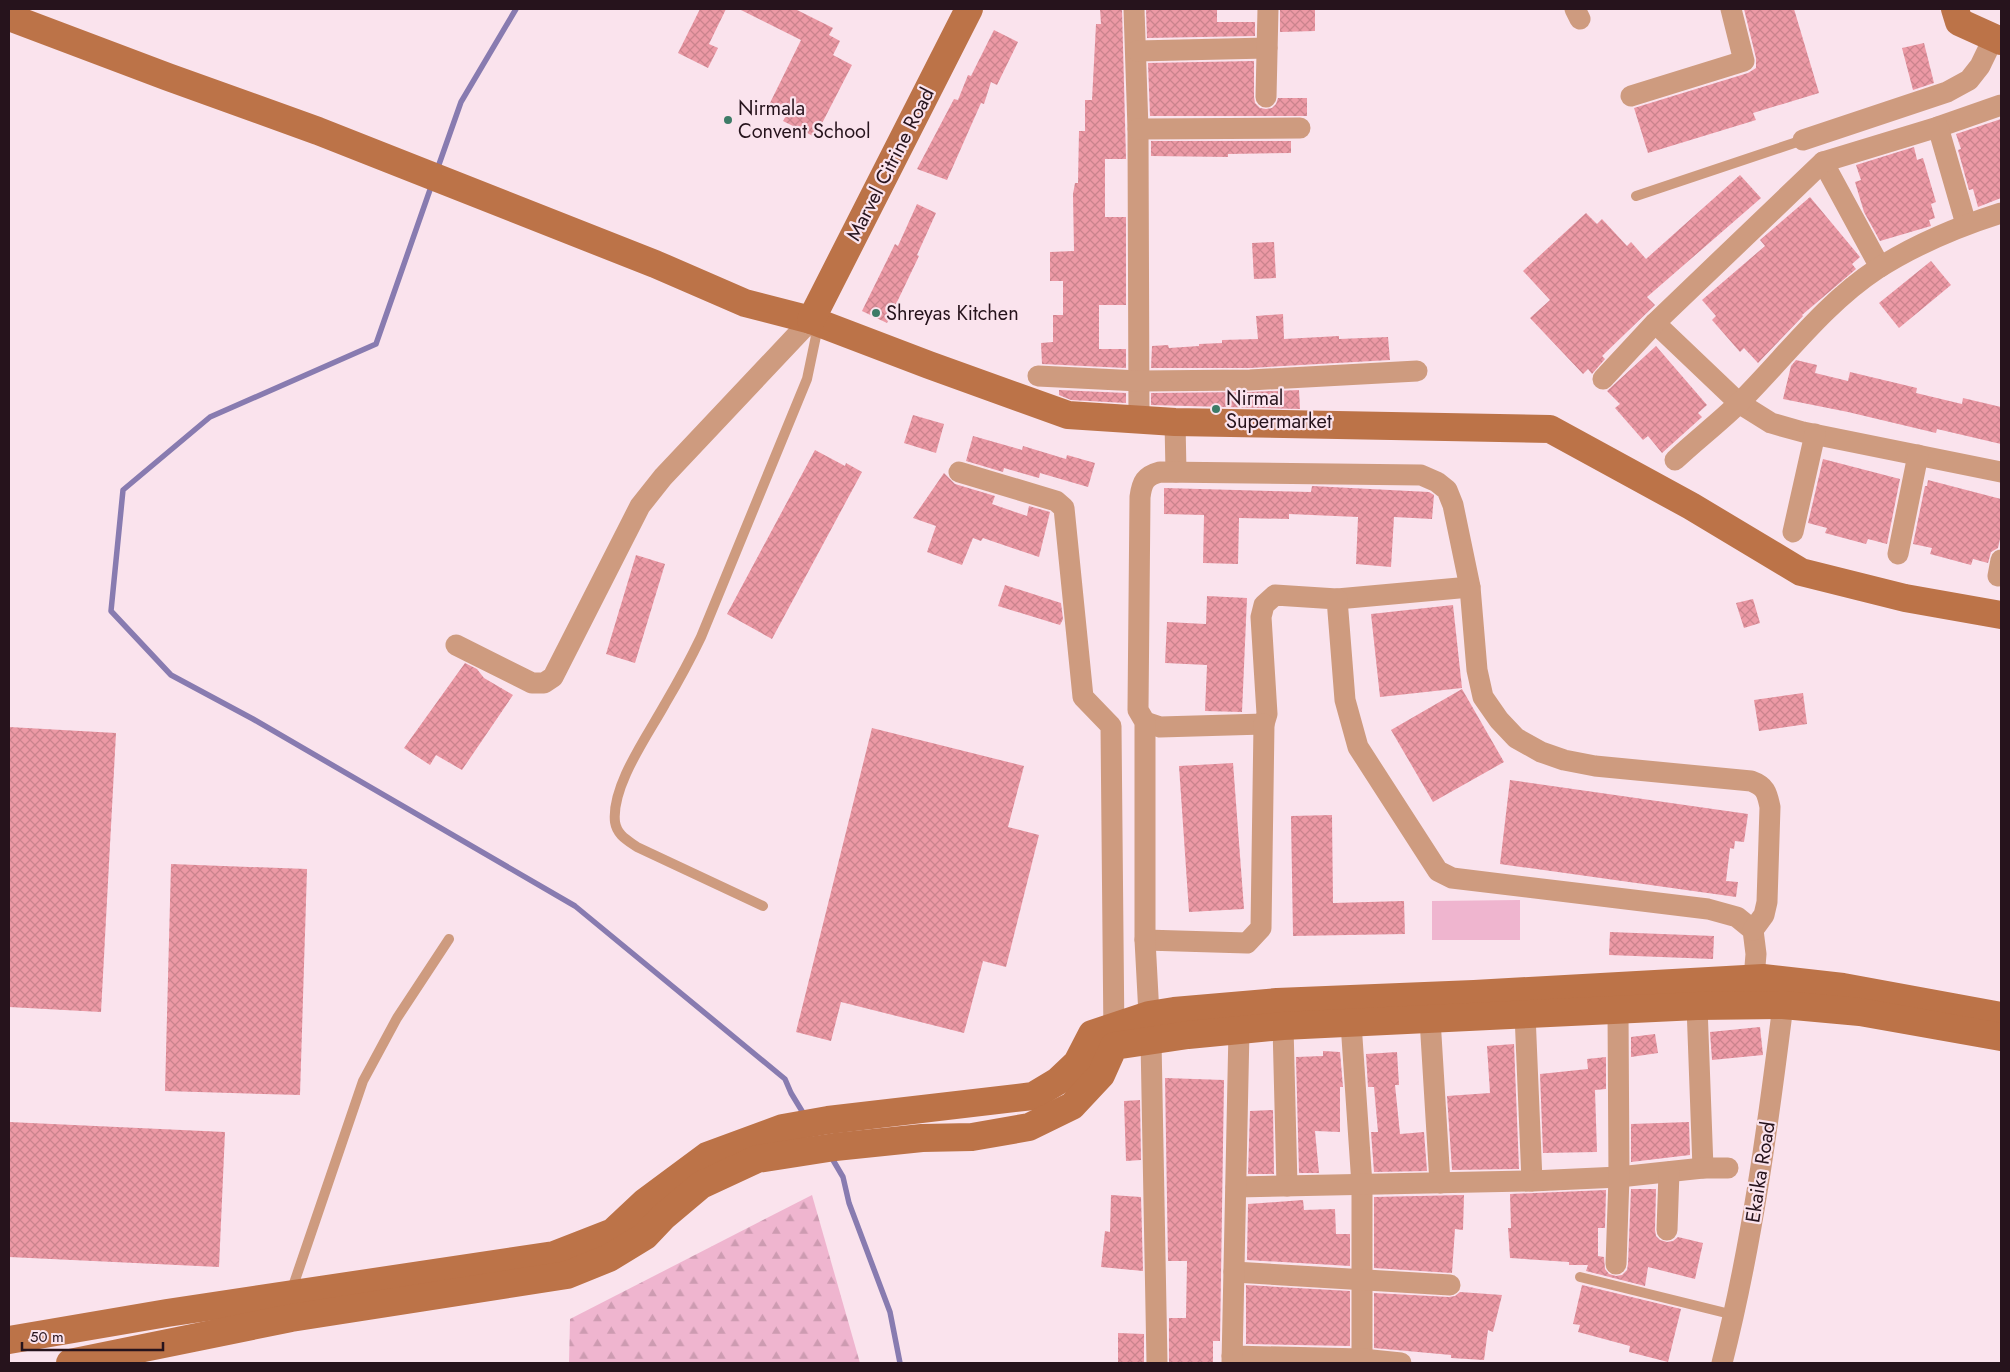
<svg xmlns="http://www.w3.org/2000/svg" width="2010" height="1372" viewBox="0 0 2010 1372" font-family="Jost,sans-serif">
<defs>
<pattern id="forest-firs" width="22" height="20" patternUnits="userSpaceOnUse" patternTransform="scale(1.25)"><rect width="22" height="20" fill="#efb5cf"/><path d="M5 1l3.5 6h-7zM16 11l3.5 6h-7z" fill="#cd9bb1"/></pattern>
<pattern id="building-cross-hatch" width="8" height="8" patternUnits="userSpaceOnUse" patternTransform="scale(1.25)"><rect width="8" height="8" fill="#ec99a5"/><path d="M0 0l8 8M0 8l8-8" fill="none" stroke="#ca838d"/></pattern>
</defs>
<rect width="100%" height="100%" fill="#fae3ed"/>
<polygon fill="url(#forest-firs)" points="812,1195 860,1363 569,1363 570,1319"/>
<polygon fill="#efb5cf" points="1520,900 1520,940 1432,940 1432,901"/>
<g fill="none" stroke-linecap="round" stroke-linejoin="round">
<g stroke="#887bb0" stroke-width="5.5">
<polyline points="437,170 461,102 516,9"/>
<polyline points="432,184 376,344 210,417 123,490 111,611 171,675 253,719 575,906 785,1079 791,1093 805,1116"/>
<polyline points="830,1155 843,1177 849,1203 890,1312 900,1363"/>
</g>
</g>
<g fill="url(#building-cross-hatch)">
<polygon points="700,9 726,9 709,44 718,48 708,68 678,53"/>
<polygon points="739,9 795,9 833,28 829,35 840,41 833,55 852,65 815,137 783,121 788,112 770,103 801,40"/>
<polygon points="1100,9 1122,9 1126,159 1105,159 1105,217 1126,217 1126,305 1099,305 1099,349 1126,349 1126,368 1042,364 1041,343 1053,342 1053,315 1063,315 1063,281 1050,281 1050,252 1074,251 1073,194 1075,183 1078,183 1079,131 1085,131 1085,100 1092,100 1096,24 1101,24"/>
<polygon points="1146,9 1217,9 1217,22 1255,22 1255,36 1147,38"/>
<polygon points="1280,9 1315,9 1315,31 1280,32"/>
<polygon points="1744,9 1794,9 1819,93 1753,113 1756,120 1648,153 1634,108 1748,73 1756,68 1756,58"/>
<polygon points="994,30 1018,42 997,85 991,82 984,104 981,103 947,180 917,169 954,99 958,100 968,75 971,76"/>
<polygon points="1924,43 1934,83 1913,90 1902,48"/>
<polygon points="1254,61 1254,97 1255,103 1260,108 1266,109 1272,108 1276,104 1278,98 1307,98 1307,116 1150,116 1148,63"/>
<polygon points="2001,119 2001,198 1978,207 1973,189 1969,190 1958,150 1961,149 1956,134"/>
<polygon points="1151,141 1291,141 1291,153 1228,154 1228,157 1151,156"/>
<polygon points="1914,147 1917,160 1923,158 1936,202 1931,204 1935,218 1929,220 1931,226 1880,241 1864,212 1855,182 1861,180 1856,165"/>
<polygon points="1740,175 1761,198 1647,297 1655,305 1602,356 1605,359 1592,374 1588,369 1583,374 1530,318 1550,300 1523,271 1586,213 1597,224 1602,219 1627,246 1631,242 1646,259"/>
<polygon points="1810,197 1860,257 1852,264 1856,269 1802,315 1803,316 1758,363 1744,348 1740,352 1712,320 1716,316 1702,300 1765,246 1760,240"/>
<polygon points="917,204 936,213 917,255 919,256 887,323 862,311 895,244 898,246"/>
<polygon points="1274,242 1276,278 1254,279 1252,243"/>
<polygon points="1931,261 1951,285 1899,328 1879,303"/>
<polygon points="1283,314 1284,339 1339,336 1339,339 1388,337 1390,360 1250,368 1151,368 1152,346 1168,345 1169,348 1199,346 1199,344 1222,343 1222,340 1258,339 1256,316"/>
<polygon points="1656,346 1707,405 1698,413 1702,417 1662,453 1648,436 1643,440 1615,408 1620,404 1607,391"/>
<polygon points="1796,360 1817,365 1815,373 1848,381 1850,372 1917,388 1916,393 1962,404 1963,398 2001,407 2001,444 1937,429 1936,433 1848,412 1783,399 1791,366"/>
<polygon points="1059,390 1126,393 1126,403 1071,400 1059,395"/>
<polygon points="1299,390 1300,409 1151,405 1151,393 1250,392"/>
<polygon points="913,415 944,424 936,453 904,443"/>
<polygon points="973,436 1022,450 1023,446 1066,459 1067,455 1095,463 1088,487 1040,473 1039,478 1004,468 1003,472 966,461"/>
<polygon points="815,450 845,466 846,463 862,472 772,639 727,614"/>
<polygon points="1823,459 1900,479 1887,544 1868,539 1866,544 1825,533 1827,528 1808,523"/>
<polygon points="944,473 955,484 995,496 992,504 1027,516 1029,506 1050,512 1039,557 983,538 981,541 973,538 962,565 927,552 936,526 913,518"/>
<polygon points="1928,480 2001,499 2001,534 1998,548 1991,552 1988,563 1973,559 1971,565 1930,554 1932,548 1913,544 1925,486 1927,486"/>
<polygon points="1312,486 1429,492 1434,495 1432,519 1394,517 1391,567 1356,564 1358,517 1289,514 1289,519 1239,518 1238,564 1203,563 1204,515 1164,514 1164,488 1311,492"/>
<polygon points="636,555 665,564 635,663 606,654"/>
<polygon points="1005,585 1061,603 1063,619 1060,625 998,606"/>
<polygon points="1207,596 1247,598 1242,712 1205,711 1207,665 1165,663 1167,622 1206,624"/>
<polygon points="1753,599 1760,623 1744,628 1736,603"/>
<polygon points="1453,605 1462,688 1380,697 1371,614"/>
<polygon points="465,663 477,669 484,678 513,695 462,770 436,755 430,765 404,748"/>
<polygon points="1462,689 1504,762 1433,802 1391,730"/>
<polygon points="1803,693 1807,724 1759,731 1754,700"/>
<polygon points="9,727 116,733 101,1012 9,1007"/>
<polygon points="872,728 1024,766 1008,827 1039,835 1006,967 983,961 964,1033 841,1002 831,1041 796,1032"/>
<polygon points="1233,763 1244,909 1189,912 1179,766"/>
<polygon points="1510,780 1748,814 1744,842 1735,841 1734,849 1730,848 1726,881 1738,882 1736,897 1500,864"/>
<polygon points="1332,815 1333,903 1404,901 1405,934 1293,936 1291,816"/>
<polygon points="171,864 307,869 300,1095 165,1091"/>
<polygon points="1610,932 1714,936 1713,959 1609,955"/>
<polygon points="1760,1027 1763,1055 1712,1060 1710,1032"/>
<polygon points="1655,1034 1658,1053 1631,1057 1631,1037"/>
<polygon points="1514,1044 1519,1169 1452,1170 1447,1096 1490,1093 1487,1046"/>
<polygon points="1323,1051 1340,1052 1343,1087 1340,1087 1340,1132 1315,1131 1319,1173 1299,1173 1296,1057 1323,1056"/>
<polygon points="1397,1052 1399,1085 1395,1085 1400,1134 1424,1132 1427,1171 1374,1172 1371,1132 1378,1132 1374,1087 1368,1087 1366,1054"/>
<polygon points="1606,1057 1606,1089 1595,1090 1597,1152 1543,1153 1540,1074 1588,1069 1587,1059"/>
<polygon points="1165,1078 1224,1080 1220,1341 1213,1341 1213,1363 1169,1363 1169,1318 1186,1318 1187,1261 1168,1261"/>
<polygon points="1140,1100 1141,1160 1126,1161 1124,1101"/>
<polygon points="1273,1110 1274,1174 1248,1174 1250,1111"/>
<polygon points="9,1122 225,1132 219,1267 9,1257"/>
<polygon points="1689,1122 1690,1155 1631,1162 1631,1124"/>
<polygon points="1631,1189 1656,1189 1655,1230 1656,1236 1660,1240 1667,1242 1673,1241 1678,1237 1703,1243 1695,1279 1648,1267 1645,1286 1586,1271 1588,1265 1569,1265 1569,1262 1510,1258 1508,1228 1511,1228 1510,1194 1606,1190 1605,1228 1598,1228 1598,1256 1604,1257 1605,1269 1609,1274 1616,1276 1622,1275 1627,1270 1628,1264"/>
<polygon points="1111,1195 1141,1197 1143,1271 1101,1267 1105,1231 1110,1232"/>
<polygon points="1464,1195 1463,1230 1455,1229 1452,1273 1374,1268 1374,1197"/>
<polygon points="1303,1200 1304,1210 1335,1209 1336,1234 1350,1234 1350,1266 1247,1260 1248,1204"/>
<polygon points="1246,1285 1350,1291 1350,1346 1246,1344"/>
<polygon points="1582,1285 1681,1309 1668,1362 1629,1352 1630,1346 1578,1332 1580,1325 1573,1324"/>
<polygon points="1460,1292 1502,1295 1493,1332 1488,1330 1484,1360 1451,1358 1451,1355 1374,1348 1374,1293 1449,1297 1455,1296"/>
<polygon points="1118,1333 1144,1334 1144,1362 1118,1362"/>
</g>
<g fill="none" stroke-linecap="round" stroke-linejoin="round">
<g stroke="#ce9b7f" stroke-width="10">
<polyline points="1636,196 1803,140"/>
<path d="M763,906L637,847C627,840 617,835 615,822C611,786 648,735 665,704C678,682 690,660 701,637L807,379L816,336L809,324"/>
<polyline points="1580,1277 1734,1315"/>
<polyline points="291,1292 363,1081 397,1018 449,939"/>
</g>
<g stroke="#ce9b7f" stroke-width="21">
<polyline points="1134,9 1138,129 1139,421"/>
<polyline points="1575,9 1580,19"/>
<polyline points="1137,51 1267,48"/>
<polyline points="1631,96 1744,61 1731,9"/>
<polyline points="1266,97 1268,9"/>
<polyline points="1938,127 2001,105"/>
<polyline points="1138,129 1300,128"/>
<polyline points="1803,140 1947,92 1969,80 1980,66 1994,37"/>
<polyline points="1823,162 1880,267"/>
<polyline points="1655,323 1739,403 1771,423 1803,432 2001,472"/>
<polyline points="1038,376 1139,381 1250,380 1417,371"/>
<polyline points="1603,379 1655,323 1823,162 1938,127 1966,224"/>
<polyline points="1175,422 1176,472"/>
<path d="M1675,460C1696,440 1720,422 1740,402C1785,357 1824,304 1877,269C1916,244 1957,227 2001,213"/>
<polyline points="959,472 1056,501 1064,508 1083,697 1111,726 1114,1041"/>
<polyline points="1793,532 1815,434"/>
<polyline points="1898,554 1918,455"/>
<polyline points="1998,576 2001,560"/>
<polyline points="1337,599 1470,587"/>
<polyline points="456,645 532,683 544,683 553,677 640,506 663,477 811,320"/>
<polyline points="1145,722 1160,727 1264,724 1267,714 1261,617 1264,605 1275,595 1337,599 1345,700 1358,747 1438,871 1452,878 1708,909 1737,917 1753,930 1756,954 1754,979"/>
<polyline points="1145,940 1247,943 1261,928 1264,724"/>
<polyline points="1697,1006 1703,1168"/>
<polyline points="1525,1014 1532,1181"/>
<path d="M1149,1015L1145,940V722L1138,710L1140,497C1142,482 1145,476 1160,472L1421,475L1437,482L1447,490L1453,505L1470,587L1477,670L1483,697L1499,720L1516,738L1541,752L1564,760L1595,766L1751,781C1765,786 1767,792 1770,807L1767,902L1764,915L1753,930"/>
<polyline points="1430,1019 1440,1183"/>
<polyline points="1351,1023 1362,1185 1362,1363"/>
<polyline points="1283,1026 1287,1186"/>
<polyline points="1151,1040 1157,1363"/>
<polyline points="1236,1187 1532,1181 1619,1177 1703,1168 1728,1168"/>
<polyline points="1667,1230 1669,1172"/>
<polyline points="1616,1264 1619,1177 1618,1010"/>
<polyline points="1234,1272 1450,1285"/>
<polyline points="1232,1356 1362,1359 1401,1363"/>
<polyline points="1232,1363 1239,1030"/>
<path d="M1722,1363C1752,1245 1768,1125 1783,1005L1782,991"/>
</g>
<g stroke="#bc7348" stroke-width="28">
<polyline points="1955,9 1959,22 2001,41"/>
<polyline points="9,17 168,77 318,131 655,264 745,303 811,320 929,365 1068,415 1175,422 1550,429 1691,506 1801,572 1905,598 2001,615"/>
<polyline points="811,320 969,9"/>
<polyline points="9,1340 167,1313 554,1255 613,1232 645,1202 707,1156 783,1128 828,1120 1033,1096 1058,1081 1077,1063 1092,1034 1149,1015 1174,1011 1277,1002 1474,994 1763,978 1843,987 2001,1016"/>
<polyline points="70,1363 291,1318 567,1275 609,1258 645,1236 663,1217 701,1185 757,1159 835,1147 922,1138 972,1137 1029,1127 1072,1106 1101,1075 1114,1046 1188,1035 1283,1026 1697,1006 1783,1005 1860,1012 2001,1037"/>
</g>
</g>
<g fill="#3d7b67" stroke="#fae3ed" stroke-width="2">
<circle cx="728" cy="120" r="5"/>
<circle cx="876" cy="313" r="5"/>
<circle cx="1216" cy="409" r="5"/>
</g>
<g text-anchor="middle" stroke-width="4.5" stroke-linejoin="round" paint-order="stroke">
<g font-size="20" fill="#26131c" stroke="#fae3ed" text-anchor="start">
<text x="738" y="115">Nirmala<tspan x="738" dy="23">Convent School</tspan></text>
<text x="886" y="320">Shreyas Kitchen</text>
<text x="1226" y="405">Nirmal<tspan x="1226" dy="23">Supermarket</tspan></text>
</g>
<g font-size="20" fill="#26131c" stroke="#fae3ed">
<text transform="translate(890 164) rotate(-63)" y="7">Marvel Citrine Road</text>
<text transform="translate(1760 1172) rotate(-81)" y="7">Ekaika Road</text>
</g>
</g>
<rect width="2010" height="1372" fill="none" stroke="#26131c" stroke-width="20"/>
<path d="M22 1342v8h141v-8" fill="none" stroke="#26131c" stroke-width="2.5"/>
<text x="30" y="1342" font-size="15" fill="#26131c" stroke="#fae3ed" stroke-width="4" paint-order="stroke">50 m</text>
</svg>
